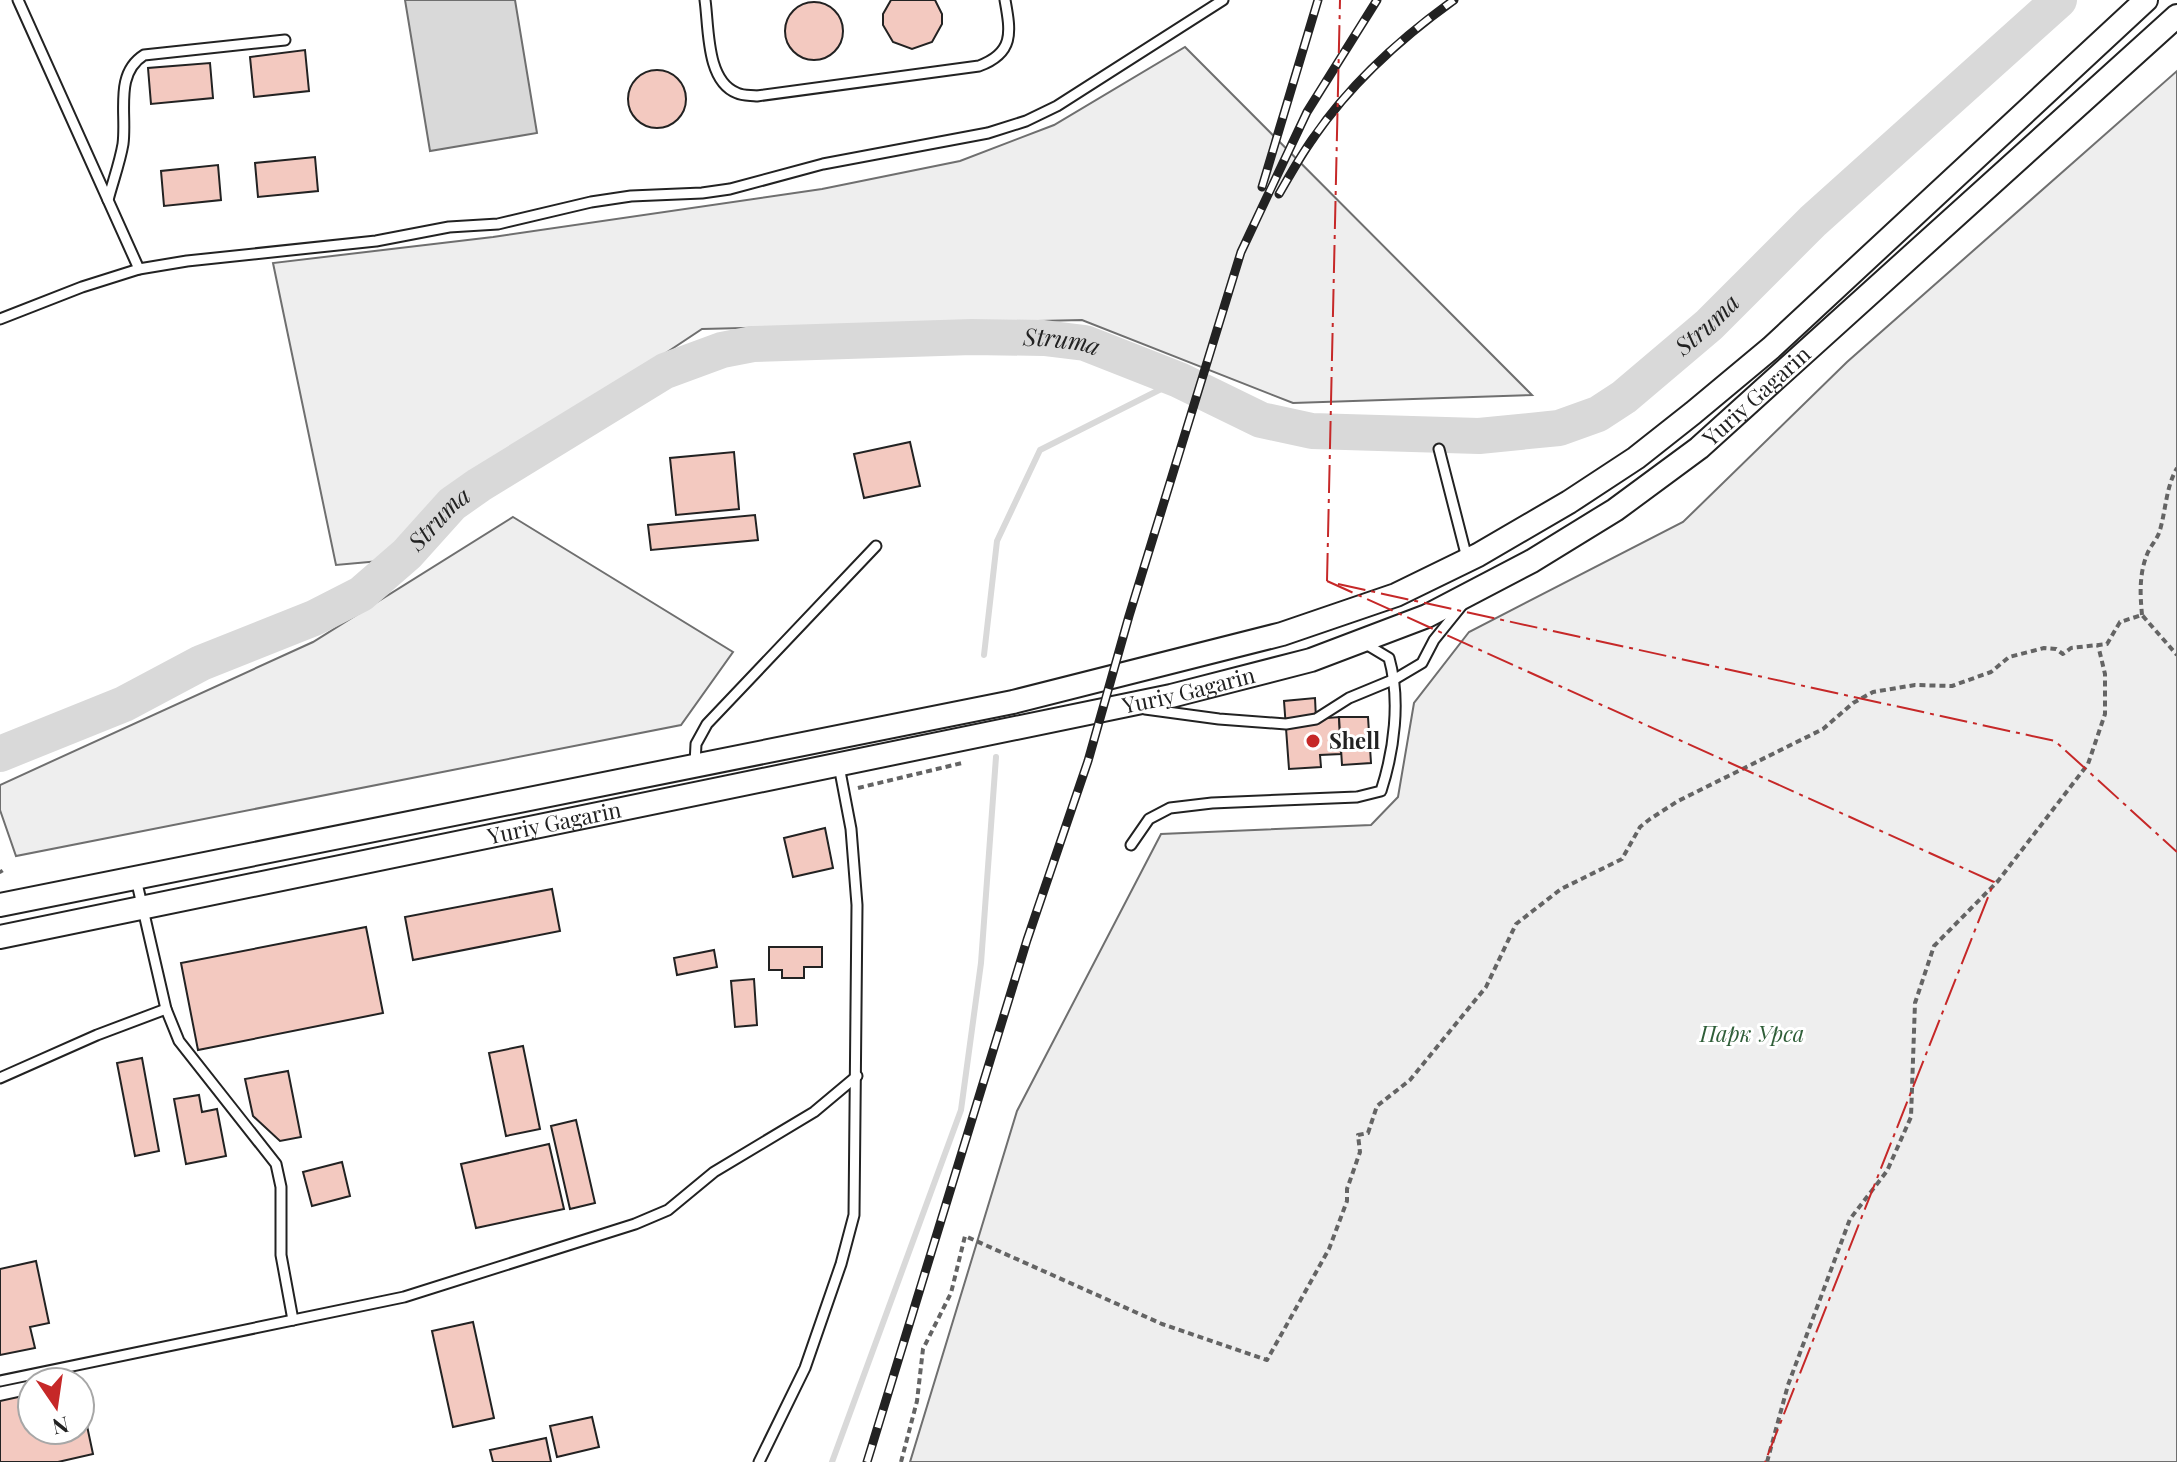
<svg xmlns="http://www.w3.org/2000/svg" width="2177" height="1462" viewBox="0 0 2177 1462" font-family="'Playfair Display',serif">
<rect width="100%" height="100%" fill="#fff"/>
<g fill="#eee" stroke="#6f6f6f" stroke-width="2">
<polygon points="1185,47 1532,395 1293,403 1082,320 702,329 431,509 380,561 336,565 273,263 493,237 822,189 960,161 1054,125"/>
<polygon points="2177,71 2177,1462 910,1462 1017,1111 1161,834 1371,825 1398,797 1414,703 1469,632 1683,522 1847,362"/>
<polygon points="513,517 733,652 681,725 16,856 0,810 0,785 313,642"/>
</g>
<polygon fill="#d9d9d9" stroke="#6f6f6f" stroke-width="2" points="405,0 515,0 537,133 430,151"/>
<g fill="none" stroke-linecap="round" stroke-linejoin="round">
<g stroke="#d9d9d9" stroke-width="6">
<polyline points="984,655 997,541 1040,450 1179,380"/>
<polyline points="832,1462 961,1110 981,963 996,757"/>
</g>
<path stroke="#d9d9d9" stroke-width="36" id="s1" d="M0,754L124,704L201,663L314,618L361,594L407,554L452,504L479,485L665,371L722,350L753,344L972,337L1044,338L1085,343L1179,380L1261,420L1312,431L1479,436L1559,428L1598,414L1624,397L1709,325L1813,221L2059,0"/>
</g>
<g fill="#f3c9c0" stroke="#222" stroke-width="2">
<polygon points="891,0 935,0 942,14 942,24 932,42 912,49 893,42 883,25 883,14"/>
<circle cx="814" cy="31" r="29"/>
<polygon points="305,50 309,91 254,97 250,57"/>
<polygon points="210,63 213,98 151,104 148,68"/>
<circle cx="657" cy="99" r="29"/>
<polygon points="315,157 318,191 258,197 255,163"/>
<polygon points="218,165 221,200 164,206 161,171"/>
<polygon points="910,442 920,486 864,498 854,454"/>
<polygon points="734,452 739,509 676,515 670,458"/>
<polygon points="755,515 758,540 651,550 648,525"/>
<polygon points="1315,698 1316,719 1339,717 1341,754 1320,755 1321,767 1289,769 1284,701"/>
<polygon points="1339,717 1368,717 1371,763 1342,765"/>
<polygon points="825,828 833,868 793,877 784,838"/>
<polygon points="552,889 560,931 413,960 405,917"/>
<polygon points="366,927 383,1013 198,1050 181,963"/>
<polygon points="769,947 822,947 822,967 804,967 804,978 782,978 782,970 769,970"/>
<polygon points="714,950 717,967 677,975 674,958"/>
<polygon points="754,979 757,1025 735,1027 731,981"/>
<polygon points="523,1046 540,1129 506,1136 489,1053"/>
<polygon points="142,1058 159,1151 135,1156 117,1063"/>
<polygon points="288,1071 301,1137 280,1141 253,1116 245,1079"/>
<polygon points="199,1095 202,1112 217,1109 226,1156 186,1164 174,1099"/>
<polygon points="576,1120 595,1203 570,1209 551,1126"/>
<polygon points="549,1144 564,1209 476,1228 461,1164"/>
<polygon points="342,1162 350,1196 312,1206 303,1172"/>
<polygon points="36,1261 49,1323 30,1327 35,1348 0,1355 0,1269"/>
<polygon points="473,1322 494,1418 453,1427 432,1331"/>
<polygon points="80,1393 93,1454 58,1462 0,1462 0,1401 32,1394 32,1430 80,1430"/>
<polygon points="592,1417 599,1447 557,1457 550,1426"/>
<polygon points="546,1438 551,1462 493,1462 490,1450"/>
</g>
<g fill="none" stroke-linecap="round" stroke-linejoin="round">
<defs>
<g id="service">
<polyline points="18,0 139,269"/>
<path d="M705,0C709,28 706,81 737,93C743,96 751,95 757,96L979,66C1014,53 1011,33 1005,0"/>
<path d="M108,200C113,181 120,162 123,144C127,113 114,74 144,55L285,40"/>
<polyline points="0,319 82,287 139,269 187,261 376,241 449,227 498,224 591,202 631,196 702,193 730,189 823,164 988,133 1026,121 1057,106 1223,0"/>
<polyline points="1439,449 1467,558"/>
<polyline points="1145,709 1219,719 1286,724 1316,719 1349,698 1395,679 1422,663 1434,640 1463,604"/>
<polyline points="695,764 696,744 707,724 876,546"/>
<path d="M1131,845L1149,819L1170,808L1212,803L1357,797L1381,791C1394,751 1401,700 1389,658L1364,643"/>
<polyline points="136,879 166,1009 179,1041 276,1164 281,1187 281,1255 293,1320"/>
<polyline points="0,1078 97,1035 166,1009"/>
<polyline points="0,1381 404,1297 635,1224 668,1210 714,1172 814,1112 857,1076"/>
<polyline points="759,1462 805,1368 841,1264 854,1215 857,905 851,829 839,766"/>
</g>
<g id="tertiary">
<polyline points="0,905 1013,702 1282,634 1396,595 1478,555 1569,502 1636,458 1693,413 1771,348 2146,0"/>
<path id="s2" d="M0,937L1171,696L1311,660L1427,616L1532,561L1615,510L1699,448L2177,16"/>
</g>
</defs>
<use href="#service" stroke="#222" stroke-width="13"/>
<use href="#tertiary" stroke="#222" stroke-width="26"/>
<g stroke="#646464" stroke-width="4" stroke-dasharray="6 4" stroke-linecap="butt">
<path d="M2142,615C2140,593 2139,573 2148,552C2152,544 2158,538 2160,530C2166,509 2166,487 2177,468"/>
<polyline points="858,788 962,763"/>
<polyline points="0,870 2,873"/>
<polyline points="901,1462 917,1401 923,1349 951,1293 965,1236 1162,1324 1267,1360 1329,1249 1347,1201 1347,1189 1360,1152 1358,1135 1368,1133 1377,1106 1410,1080 1486,987 1516,924 1561,889 1622,859 1640,827 1650,819 1678,801 1823,729 1853,703 1873,692 1915,685 1952,686 1991,672 2009,657 2044,648 2056,649 2063,654 2071,648 2107,644 2120,622 2142,615 2177,655"/>
<polyline points="1767,1462 1788,1385 1850,1219 1887,1171 1911,1117 1915,1003 1934,946 1998,881 2088,764 2105,714 2105,674 2098,645"/>
</g>
<use href="#service" stroke="#fff" stroke-width="9"/>
<use href="#tertiary" stroke="#fff" stroke-width="22"/>
<defs>
<g id="rail">
<polyline points="1262,187 1318,0"/>
<path d="M1279,194C1290,175 1301,155 1314,137C1351,83 1401,38 1454,0"/>
<polyline points="867,1462 1027,940 1088,761 1129,616 1241,252 1307,112 1377,0"/>
</g>
</defs>
<use href="#rail" stroke="#222" stroke-width="9"/>
<use href="#rail" stroke="#fff" stroke-width="6" stroke-dasharray="18" stroke-linecap="butt"/>
<g stroke="#c62828" stroke-width="2" stroke-dasharray="28 6 4 6" stroke-linecap="butt">
<polyline points="1327,581 1994,882 1765,1462"/>
<polyline points="1327,581 1340,0"/>
<polyline points="1338,584 2055,741 2177,852"/>
</g>
</g>
<circle fill="#c62828" stroke="#fff" stroke-width="3" cx="1313" cy="741" r="8"/>
<g text-anchor="middle" stroke-width="6" stroke-linejoin="round" paint-order="stroke">
<g font-size="22" fill="#222" stroke="#fff">
<text dy="8" stroke="none"><textPath href="#s2" startOffset="1862">Yuriy Gagarin</textPath></text>
<text dy="8" stroke="none"><textPath href="#s2" startOffset="1214">Yuriy Gagarin</textPath></text>
<text dy="8" stroke="none"><textPath href="#s2" startOffset="566">Yuriy Gagarin</textPath></text>
</g>
<g font-size="22" font-weight="bold" fill="#222" stroke="#fff" text-anchor="start">
<text x="1329" y="749">Shell</text>
</g>
<g font-size="22" font-style="italic" fill="#2f5e38" stroke="#fff">
<text x="1752" y="1042">Парк Урса</text>
</g>
<g font-size="24" font-style="italic" fill="#222" stroke="#fff">
<text dy="8" stroke="none"><textPath href="#s1" startOffset="1874">Struma</textPath></text>
<text dy="8" stroke="none"><textPath href="#s1" startOffset="1176">Struma</textPath></text>
<text dy="8" stroke="none"><textPath href="#s1" startOffset="504">Struma</textPath></text>
</g>
</g>
<g transform="translate(56 1406) rotate(167)"><circle r="38" fill="#ffffff" stroke="#a7a7a7" stroke-width="2"/>
<path d="M0-6L14 30L0 20L-14 30Z" fill="#c62828"/>
<text y="-12" font-size="22" font-weight="bold" text-anchor="middle" fill="#222222">N</text>
</g>
</svg>
